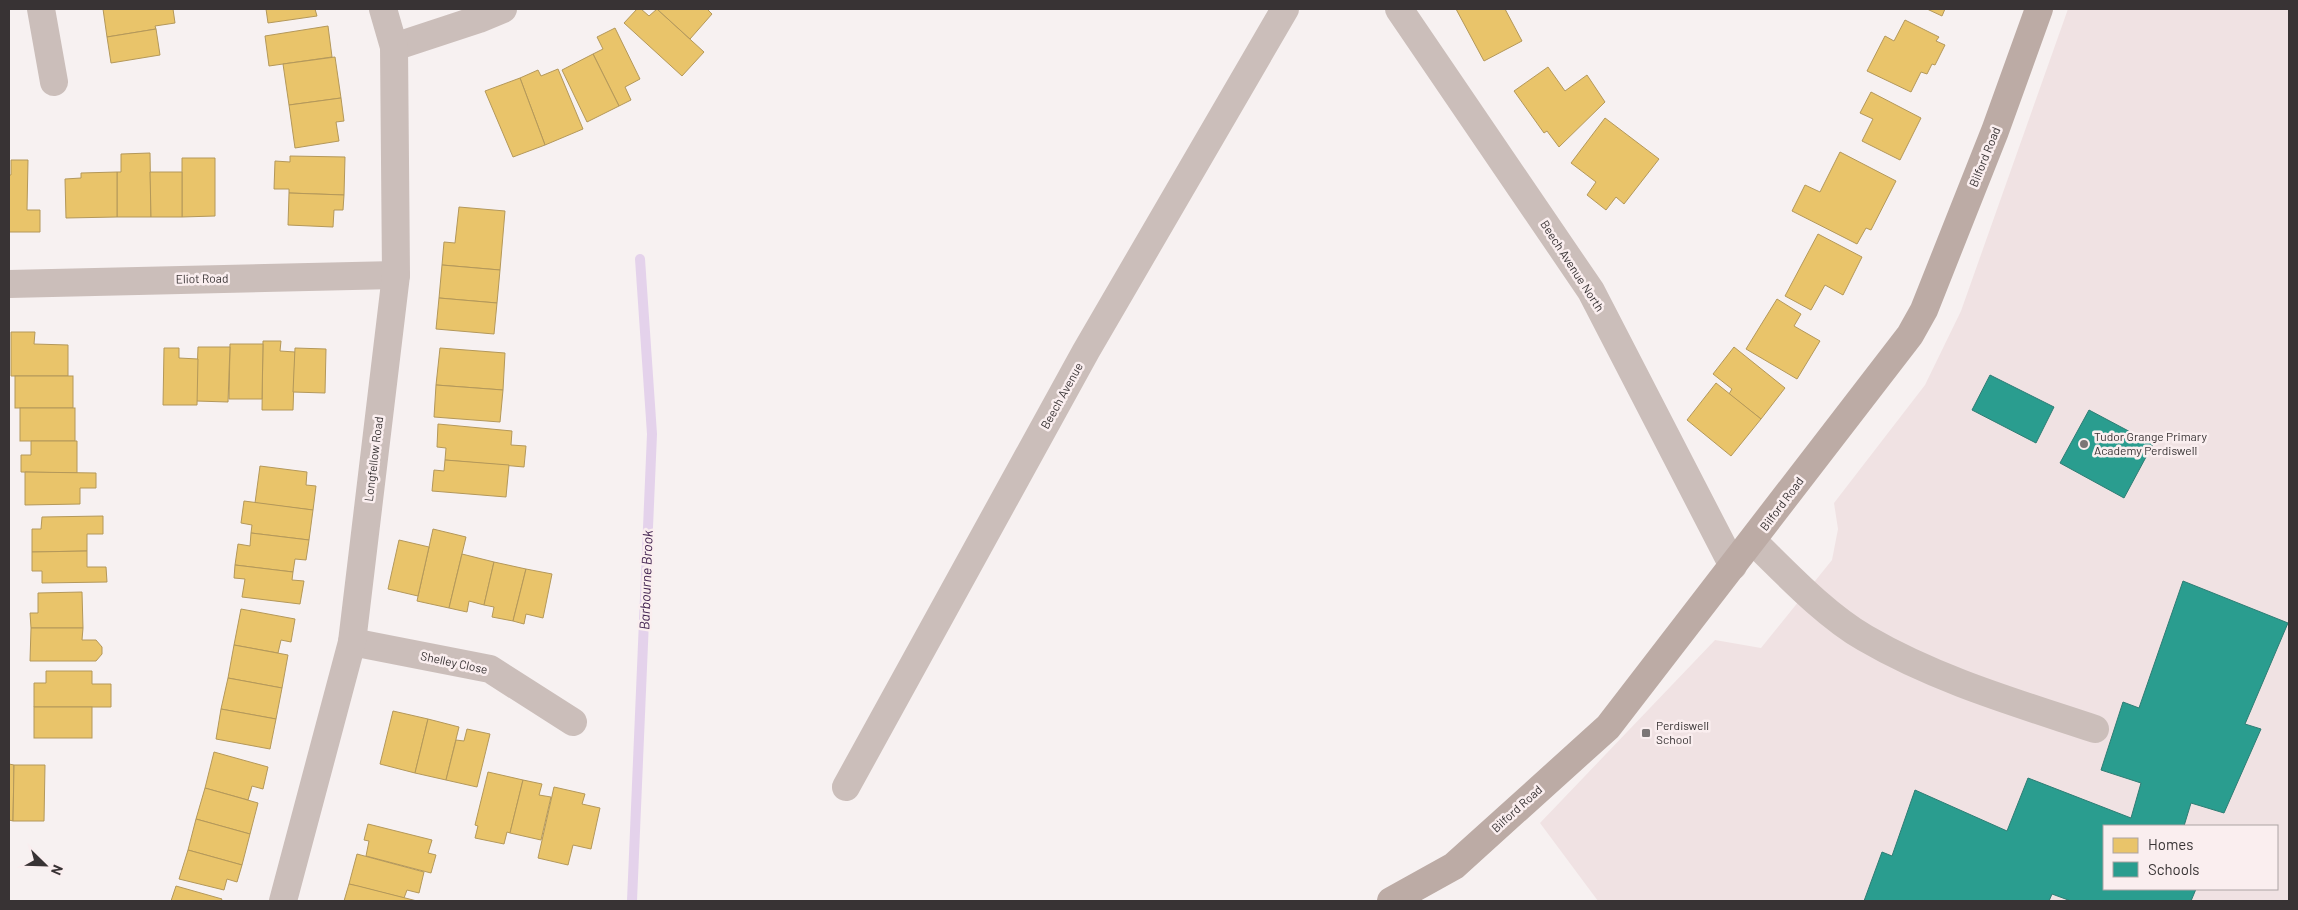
<svg xmlns="http://www.w3.org/2000/svg" width="2298" height="910" viewBox="0 0 2298 910" font-family="Barlow,sans-serif">
<rect width="100%" height="100%" fill="#f7f1f1"/>
<path fill="#f0e2e3" fill-rule="evenodd" d="M2068,9H2289V901H1598L1540,823L1715,640L1761,648L1832,560L1838,529L1834,503L1925,385L1961,311ZM2104,826H2277V889H2104Z"/>
<g fill="#e9c46a" stroke="#b4985a">
<polygon points="103,9 173,9 175,23 155,26 156,29 107,37"/>
<polygon points="266,9 315,9 317,16 268,23"/>
<polygon points="637,9 641,9 649,16 657,9 704,52 682,76 624,23"/>
<polygon points="657,9 707,9 712,14 690,39"/>
<polygon points="1456,9 1505,9 1522,41 1484,61"/>
<polygon points="1927,9 1945,9 1942,16"/>
<polygon points="1905,20 1939,37 1936,41 1945,45 1935,65 1932,64 1927,74 1921,72 1911,92 1867,71 1885,36 1894,41"/>
<polygon points="328,26 332,57 269,66 265,36"/>
<polygon points="615,28 640,79 625,87 631,100 619,106 593,54 603,49 597,37"/>
<polygon points="156,29 160,55 111,63 107,37"/>
<polygon points="593,54 619,106 587,122 562,70"/>
<polygon points="335,57 341,98 289,105 283,64"/>
<polygon points="1548,67 1565,91 1587,75 1605,102 1559,147 1547,131 1544,133 1514,91"/>
<polygon points="558,69 583,129 545,145 520,78 538,70 541,76"/>
<polygon points="520,78 545,145 513,157 485,91"/>
<polygon points="1871,92 1921,118 1900,160 1862,141 1873,119 1860,113"/>
<polygon points="341,98 344,121 336,122 339,141 295,148 289,105"/>
<polygon points="1605,118 1659,159 1624,204 1616,197 1606,210 1587,195 1596,182 1571,163"/>
<polygon points="1840,152 1896,181 1871,230 1866,228 1857,244 1792,211 1805,185 1820,192"/>
<polygon points="150,153 151,217 117,217 117,172 121,172 121,154"/>
<polygon points="290,156 345,157 344,195 289,193 289,189 274,189 275,161 290,162"/>
<polygon points="182,158 215,158 215,216 182,217"/>
<polygon points="11,160 28,160 27,210 40,210 40,232 9,232 9,175 11,175"/>
<polygon points="117,172 117,217 66,218 65,179 81,178 81,173"/>
<polygon points="150,172 182,172 182,217 151,217"/>
<polygon points="289,193 344,195 343,210 334,210 333,227 288,225"/>
<polygon points="459,207 505,211 500,270 442,265 444,242 455,243"/>
<polygon points="1818,234 1862,257 1843,295 1825,285 1811,310 1785,296"/>
<polygon points="442,265 500,270 497,303 439,298"/>
<polygon points="439,298 497,303 494,334 436,329"/>
<polygon points="1777,299 1801,314 1794,326 1820,341 1797,379 1746,349"/>
<polygon points="11,332 35,332 34,344 68,345 68,376 11,376"/>
<polygon points="263,341 281,341 280,351 295,352 293,410 262,410"/>
<polygon points="230,344 263,344 262,399 229,399"/>
<polygon points="198,347 230,347 228,402 196,401"/>
<polygon points="1734,347 1785,388 1761,419 1729,394 1732,389 1713,374"/>
<polygon points="164,348 179,348 179,358 198,359 197,405 163,405"/>
<polygon points="295,348 326,349 325,393 293,392"/>
<polygon points="440,348 505,353 503,390 436,385"/>
<rect x="15" y="376" width="58" height="32"/>
<polygon points="1716,383 1761,419 1731,456 1687,420"/>
<polygon points="436,385 503,390 500,422 434,417"/>
<rect x="20" y="408" width="55" height="33"/>
<polygon points="438,424 512,431 511,445 526,446 524,467 445,460 446,448 437,447"/>
<polygon points="31,441 77,441 77,473 21,472 21,455 31,455"/>
<polygon points="445,460 509,465 506,497 432,491 434,470 444,471"/>
<polygon points="260,466 307,472 306,485 316,486 313,510 255,503"/>
<polygon points="25,472 96,473 96,488 80,488 80,504 25,505"/>
<polygon points="244,501 313,510 309,540 251,533 252,525 241,523"/>
<polygon points="103,516 103,534 87,534 87,551 32,552 32,529 41,529 42,517"/>
<polygon points="433,529 466,537 449,608 417,601"/>
<polygon points="251,533 309,540 306,560 295,559 293,572 235,565 238,544 250,546"/>
<polygon points="399,540 429,547 418,596 388,589"/>
<polygon points="87,551 87,567 106,567 107,582 42,583 42,571 32,571 32,552"/>
<polygon points="462,554 494,562 484,605 469,601 467,612 449,608"/>
<polygon points="494,562 526,569 513,621 492,617 494,607 484,605"/>
<polygon points="235,565 293,572 292,580 304,581 300,604 242,597 245,579 234,578"/>
<polygon points="526,569 552,574 543,618 526,614 524,624 513,621"/>
<polygon points="82,592 83,628 31,628 30,613 38,613 38,593"/>
<polygon points="241,609 295,619 291,642 281,640 278,653 234,645"/>
<polygon points="31,628 83,628 82,640 96,640 102,647 102,654 96,661 30,661"/>
<polygon points="234,645 288,655 282,688 228,678"/>
<polygon points="46,671 92,671 92,684 111,684 111,707 34,707 34,683 46,683"/>
<polygon points="228,678 282,688 276,719 221,709"/>
<rect x="34" y="707" width="58" height="31"/>
<polygon points="221,709 276,719 270,749 216,739"/>
<polygon points="393,711 428,719 415,773 380,764"/>
<polygon points="428,719 459,727 446,780 415,773"/>
<polygon points="467,729 490,734 477,787 446,780 456,740 464,741"/>
<polygon points="214,752 268,767 263,789 252,786 248,800 205,788"/>
<polygon points="9,764 14,765 13,821 9,820"/>
<polygon points="14,765 45,765 44,821 13,821"/>
<polygon points="488,772 523,780 510,833 507,832 504,844 475,838 478,826 475,825"/>
<polygon points="523,780 542,784 539,795 551,797 541,840 510,833"/>
<polygon points="554,787 585,794 582,804 600,808 591,849 573,845 568,865 538,858"/>
<polygon points="205,788 258,803 250,834 196,819"/>
<polygon points="196,819 250,834 242,865 188,850"/>
<polygon points="368,824 432,840 428,853 436,855 431,873 366,856 369,841 364,840"/>
<polygon points="188,850 242,865 237,882 227,879 224,890 179,879"/>
<polygon points="357,854 424,872 419,893 407,890 404,898 349,884"/>
<polygon points="349,884 358,886 417,901 344,901"/>
<polygon points="176,886 222,899 221,901 171,901"/>
</g>
<g fill="#2a9d8f" stroke="#2e7d74">
<polygon points="1990,375 2054,407 2036,443 1972,410"/>
<polygon points="2089,410 2153,444 2124,498 2060,463"/>
<polygon points="2183,581 2288,623 2245,724 2261,729 2224,813 2191,803 2184,826 2104,826 2104,889 2196,889 2191,901 2071,901 2052,894 2049,901 1864,901 1882,852 1892,856 1915,790 2007,831 2028,778 2131,818 2141,783 2101,770 2123,702 2139,708"/>
</g>
<g fill="none" stroke-linecap="round" stroke-linejoin="round">
<polyline stroke="#e4d2eb" stroke-width="10" points="632,901 652,434 640,259"/>
<g stroke="#cbbeba" stroke-width="28">
<polyline points="41,9 54,82"/>
<polyline points="1399,9 1591,291 1733,566"/>
<polyline points="394,47 479,19 503,9"/>
<polyline points="9,284 396,275"/>
<path d="M1753,541C1787,574 1824,614 1865,638C1937,680 2017,703 2095,729"/>
<polyline points="352,642 490,669 573,722"/>
<polyline points="846,787 1086,351 1285,9"/>
<polyline points="283,901 352,642 396,275 394,47 383,9"/>
</g>
<polyline stroke="#bcaba5" stroke-width="28" points="1391,901 1454,866 1608,727 1910,335 1924,310 1995,131 2039,9"/>
</g>
<g fill="#7b7676" stroke="#faeeef" stroke-width="2">
<circle cx="2084" cy="444" r="5"/>
<rect x="1641" y="728" width="10" height="10" rx="2.5"/>
</g>
<g text-anchor="middle" stroke-width="5" stroke-linejoin="round" paint-order="stroke">
<g font-size="12" fill="#383334" stroke="#faeeef">
<text transform="translate(1985 157) rotate(-68)" y="4">Bilford Road</text>
<text transform="translate(1572 266) rotate(57)" y="4">Beech Avenue North</text>
<text transform="translate(202 279) rotate(-1)" y="4">Eliot Road</text>
<text transform="translate(1062 396) rotate(-61)" y="4">Beech Avenue</text>
<text transform="translate(374 459) rotate(-83)" y="4">Longfellow Road</text>
<text transform="translate(1782 504) rotate(-53)" y="4">Bilford Road</text>
<text transform="translate(454 663) rotate(12)" y="4">Shelley Close</text>
<text transform="translate(1517 809) rotate(-42)" y="4">Bilford Road</text>
</g>
<g font-size="12" fill="#383334" stroke="#faeeef" text-anchor="start">
<text x="2094" y="441">Tudor Grange Primary<tspan x="2094" dy="14">Academy Perdiswell</tspan></text>
<text x="1656" y="730">Perdiswell<tspan x="1656" dy="14">School</tspan></text>
</g>
<g font-size="14" font-style="italic" fill="#422350" stroke="#faeeef">
<text transform="translate(646 580) rotate(-88)" y="5">Barbourne Brook</text>
</g>
</g>
<rect width="2298" height="910" fill="none" stroke="#383334" stroke-width="20"/>
<rect x="2103" y="825" width="175" height="65" fill="#faeeef" stroke="#aca3a4"/>
<rect x="2113" y="838" width="25" height="15" fill="#e9c46a" stroke="#aca3a4"/>
<text x="2148" y="850" font-size="15" fill="#383334">Homes</text>
<rect x="2113" y="862" width="25" height="15" fill="#2a9d8f" stroke="#aca3a4"/>
<text x="2148" y="875" font-size="15" fill="#383334">Schools</text>
<g transform="translate(45 865) rotate(113)" stroke="#faeeef" stroke-width="4" paint-order="stroke">
<path d="M0-4L9 19L0 12L-9 19Z" fill="#383334"/>
<text y="-8" font-size="14" font-weight="bold" text-anchor="middle" fill="#383334">N</text>
</g>
</svg>
